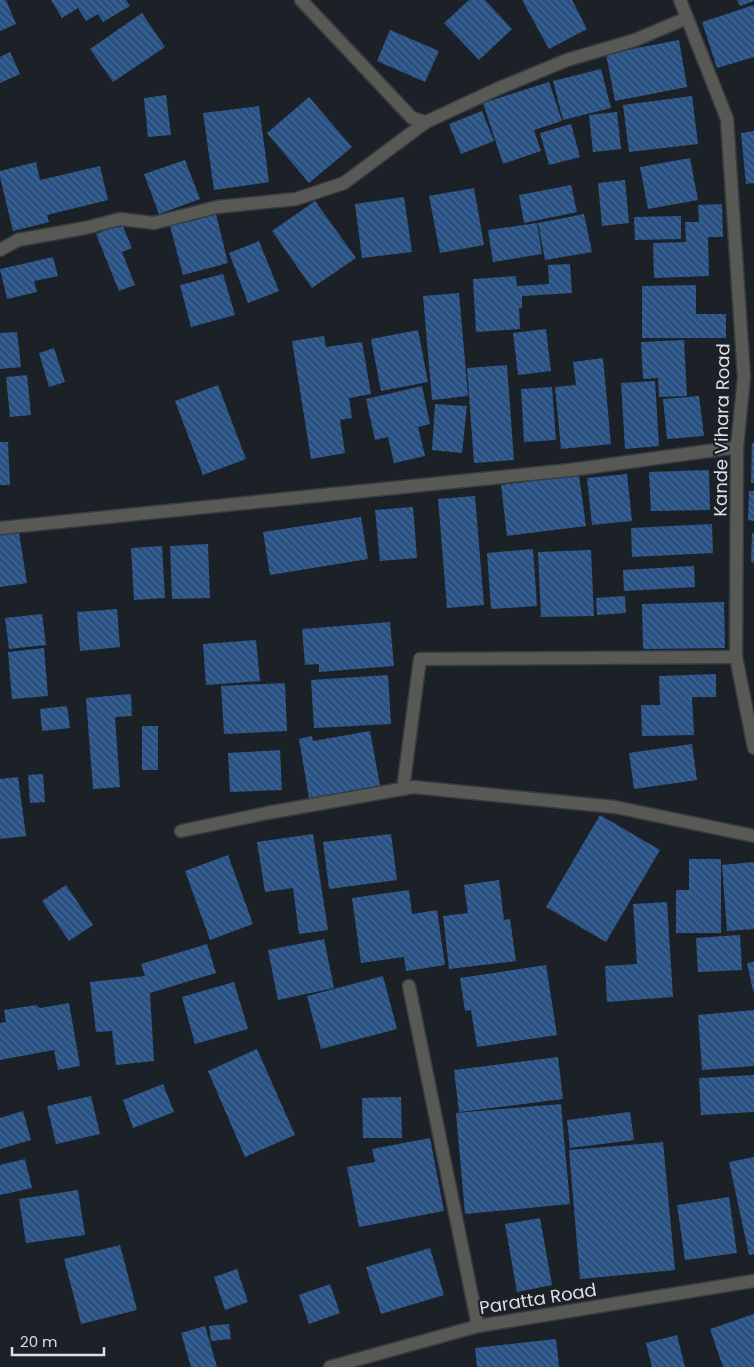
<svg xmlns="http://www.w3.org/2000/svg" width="754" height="1367" viewBox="0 0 754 1367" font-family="Poppins,sans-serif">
<defs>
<pattern id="building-back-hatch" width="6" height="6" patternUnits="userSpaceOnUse" patternTransform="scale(1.25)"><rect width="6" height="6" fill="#295183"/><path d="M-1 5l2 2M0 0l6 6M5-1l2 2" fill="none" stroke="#476a94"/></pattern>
</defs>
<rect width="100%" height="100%" fill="#1c2127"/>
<g fill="url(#building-back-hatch)">
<polygon points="0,0 6,0 16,24 0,31"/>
<polygon points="51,0 126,0 130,6 103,22 98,14 86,21 78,8 62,18"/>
<polygon points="469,0 485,0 512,29 479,60 444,23"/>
<polygon points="522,0 572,0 587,29 549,49"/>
<polygon points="737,0 754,0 754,1 740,6"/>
<polygon points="754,5 754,57 717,68 702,22"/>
<polygon points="142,13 165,47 113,82 90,49"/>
<polygon points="390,30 439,51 425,82 377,61"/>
<polygon points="679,40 687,87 615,101 606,54"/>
<polygon points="10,52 20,74 0,83 0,57"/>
<polygon points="601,69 611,108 563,120 553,81"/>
<polygon points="549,82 562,121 534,130 541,151 503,164 483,103"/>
<polygon points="166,95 171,135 148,137 144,98"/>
<polygon points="692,96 698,144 629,152 623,105"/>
<polygon points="309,97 352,147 309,183 267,133"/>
<polygon points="259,106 269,182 214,190 203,113"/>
<polygon points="482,111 494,141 461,154 449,124"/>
<polygon points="617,112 621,149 593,152 589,115"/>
<polygon points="571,124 580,157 549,165 540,133"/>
<polygon points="754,131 754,183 746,184 741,133"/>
<polygon points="690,158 698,200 648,209 640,167"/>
<polygon points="185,160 200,199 159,214 144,174"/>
<polygon points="36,162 40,180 100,166 108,200 47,215 49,222 13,231 0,177 0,171"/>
<polygon points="625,180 629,223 602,226 598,183"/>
<polygon points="571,185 577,212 524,223 519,195"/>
<polygon points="474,188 484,245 440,253 429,196"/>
<polygon points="404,197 412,252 362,258 355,204"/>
<polygon points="315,201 356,258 312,288 272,231"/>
<polygon points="722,204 723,237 708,237 709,276 654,278 653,243 686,242 685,222 699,222 698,205"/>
<polygon points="216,214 228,263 183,275 170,226"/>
<polygon points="584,214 592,252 545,260 538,223"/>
<polygon points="681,216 681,239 635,240 634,217"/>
<polygon points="537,223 542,254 493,262 488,230"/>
<polygon points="122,224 132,248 122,252 135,285 119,291 96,234"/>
<polygon points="259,241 279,291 248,303 229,253"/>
<polygon points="53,257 58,276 34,281 37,292 7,299 0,269"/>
<polygon points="570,264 572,293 522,296 522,308 519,308 520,329 476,332 473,279 516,276 517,286 549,284 548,265"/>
<polygon points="223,274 235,315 191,327 180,285"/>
<polygon points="696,285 696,314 726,314 726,338 642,338 642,286"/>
<polygon points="459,293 468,396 432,400 423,296"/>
<polygon points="546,329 551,371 518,375 513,333"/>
<polygon points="418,330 428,382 381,391 371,339"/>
<polygon points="17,332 21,367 0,369 0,333"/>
<polygon points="324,336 326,347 362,342 371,394 349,398 352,418 340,420 345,453 311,459 292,341"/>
<polygon points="684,340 687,396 659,397 658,378 643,379 641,342"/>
<polygon points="54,348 65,382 49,387 39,353"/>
<polygon points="603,358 611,444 561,449 555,387 576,385 573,362"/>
<polygon points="507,365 514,460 474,463 467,368"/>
<polygon points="27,375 31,415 10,417 6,377"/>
<polygon points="655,381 659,446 625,449 621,383"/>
<polygon points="218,385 246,459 203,475 175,401"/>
<polygon points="422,386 430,424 418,427 425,456 394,463 388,437 375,440 366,399"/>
<polygon points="552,387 556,440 524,442 521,389"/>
<polygon points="699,396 704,436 667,439 663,399"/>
<polygon points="435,404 467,406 462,453 432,450"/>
<polygon points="0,442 8,442 10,485 0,485"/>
<polygon points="752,443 754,443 754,483 751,483"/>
<polygon points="709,470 710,510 651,511 649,472"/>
<polygon points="627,474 632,521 592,525 587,478"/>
<polygon points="579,475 586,526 507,536 501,485"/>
<polygon points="749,491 754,491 754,521 748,520"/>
<polygon points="475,496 484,605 447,608 438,499"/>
<polygon points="413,507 417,558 380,561 375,510"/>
<polygon points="361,517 368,559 270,575 263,532"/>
<polygon points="712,524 713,553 632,557 631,528"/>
<polygon points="19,533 27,583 0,587 0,535"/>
<polygon points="752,533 754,533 754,563 751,562"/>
<polygon points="208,544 210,598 172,599 170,546"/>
<polygon points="162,546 165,598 134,600 131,548"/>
<polygon points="533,549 537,606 491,609 487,553"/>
<polygon points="591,550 594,616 541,617 538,552"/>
<polygon points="694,566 695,587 624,591 623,570"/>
<polygon points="625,596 626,613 597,615 596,598"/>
<polygon points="724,602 725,648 643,649 642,604"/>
<polygon points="117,609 120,647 80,651 77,612"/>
<polygon points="42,614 46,645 9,649 5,618"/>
<polygon points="390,622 394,666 319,672 319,664 305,665 302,629"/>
<polygon points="256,640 260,681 206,685 203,644"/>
<polygon points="44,648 48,696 12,699 8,652"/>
<polygon points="716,674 716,697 692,697 694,735 642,736 641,705 660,705 659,676"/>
<polygon points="388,675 391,724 314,728 311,680"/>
<polygon points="285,683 287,731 224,734 221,686"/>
<polygon points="131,694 132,716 115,717 120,787 93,789 86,698"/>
<polygon points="67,706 70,728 42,731 40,709"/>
<rect x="142" y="726" width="16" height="44"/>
<polygon points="370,731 381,791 310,804 299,739 312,736 313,741"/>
<polygon points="692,744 697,780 634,789 629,753"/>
<polygon points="280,750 282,790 230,792 228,753"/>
<polygon points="43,774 45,802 30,803 28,775"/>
<polygon points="18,777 26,836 0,839 0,779"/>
<polygon points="600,815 660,850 606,942 546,907"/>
<polygon points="313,834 328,930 299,934 293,888 265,892 257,842"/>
<polygon points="391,834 397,880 329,889 323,842"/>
<polygon points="228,855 253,924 210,940 185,871"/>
<polygon points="689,859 721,859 721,933 676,933 676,890 689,890"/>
<polygon points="754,862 754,929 727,931 722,865"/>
<polygon points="499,880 504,920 510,919 516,961 449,969 443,916 468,913 464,885"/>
<polygon points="66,885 93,925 69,941 42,901"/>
<polygon points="409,890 412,914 437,910 445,965 406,971 404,957 361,963 352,898"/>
<polygon points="667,902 673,997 607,1002 605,966 637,964 633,904"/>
<polygon points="740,935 742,970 698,972 696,938"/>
<polygon points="324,939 334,988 278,1000 268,950"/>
<polygon points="207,944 216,973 150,993 154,1061 116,1065 112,1031 96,1032 90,982 145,976 141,964"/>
<polygon points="754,962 754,991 753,991 747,963"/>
<polygon points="546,965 557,1035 477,1047 471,1010 465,1011 460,978"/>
<polygon points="383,976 397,1029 321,1049 307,996"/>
<polygon points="234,982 248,1029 195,1044 182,997"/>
<polygon points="69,1003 80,1066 58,1070 54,1050 0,1060 0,1023 6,1022 4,1010 36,1005 40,1008"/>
<polygon points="754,1010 754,1066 702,1070 698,1015"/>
<polygon points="257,1049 295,1135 245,1157 208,1071"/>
<polygon points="558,1057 563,1099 459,1112 454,1070"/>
<polygon points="754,1075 754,1112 701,1115 699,1078"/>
<polygon points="163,1084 174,1112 133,1128 123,1100"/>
<polygon points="91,1096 100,1134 56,1144 47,1106"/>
<polygon points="401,1097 402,1138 363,1138 362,1098"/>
<polygon points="561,1104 570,1204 465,1214 456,1113"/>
<polygon points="23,1111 31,1140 0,1149 0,1118"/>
<polygon points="630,1112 634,1140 570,1148 567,1120"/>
<polygon points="430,1138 444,1211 359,1227 347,1167 375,1162 372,1149"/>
<polygon points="663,1142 675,1270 580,1279 569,1150"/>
<polygon points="754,1157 754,1254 749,1255 729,1162"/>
<polygon points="25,1159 32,1188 0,1195 0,1165"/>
<polygon points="78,1190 85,1235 26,1243 19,1199"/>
<polygon points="729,1197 737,1253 685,1260 677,1205"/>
<polygon points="540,1218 552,1285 517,1292 505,1224"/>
<polygon points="120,1245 137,1310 81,1324 64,1259"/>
<polygon points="430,1248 444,1295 381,1314 366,1267"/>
<polygon points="237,1269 248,1302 225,1310 214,1277"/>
<polygon points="330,1284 340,1313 309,1324 299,1295"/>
<polygon points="754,1314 754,1367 723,1367 710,1329"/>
<polygon points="229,1324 231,1339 211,1341 209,1326"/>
<polygon points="205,1326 217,1367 191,1367 181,1333"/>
<polygon points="677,1335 685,1367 652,1367 646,1343"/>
<polygon points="556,1339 559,1367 477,1367 475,1348"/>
</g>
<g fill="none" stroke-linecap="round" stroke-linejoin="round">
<defs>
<g id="minor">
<polyline points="301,0 412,118 426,122"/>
<polyline points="680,0 727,119 744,377 737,447 736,657 754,748"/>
<polyline points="0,250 18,240 85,228 120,219 154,223 217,207 296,199 344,183 426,122 497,89 567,60 635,40 687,18"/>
<polyline points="0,528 570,470 737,447"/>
<polyline points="403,789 420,659 736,657"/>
<polyline points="181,831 267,813 413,787 615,807 754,836"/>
<polyline points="409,986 478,1326"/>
<polyline points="330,1367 478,1326 754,1281"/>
</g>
</defs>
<use href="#minor" stroke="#373c41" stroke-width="15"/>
<use href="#minor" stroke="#585854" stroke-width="12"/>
</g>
<g text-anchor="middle" stroke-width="4.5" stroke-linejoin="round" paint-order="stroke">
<g font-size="18" fill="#dcdfe4" stroke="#1c2127">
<text transform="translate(722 430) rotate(-89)" y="6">Kande Vihara Road</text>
<text transform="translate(538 1299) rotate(-9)" y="6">Paratta Road</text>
</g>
</g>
<path d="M12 1347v8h92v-8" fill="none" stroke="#dcdfe4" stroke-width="2.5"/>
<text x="20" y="1347" font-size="15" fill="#dcdfe4" stroke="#1c2127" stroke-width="4" paint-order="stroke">20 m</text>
</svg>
